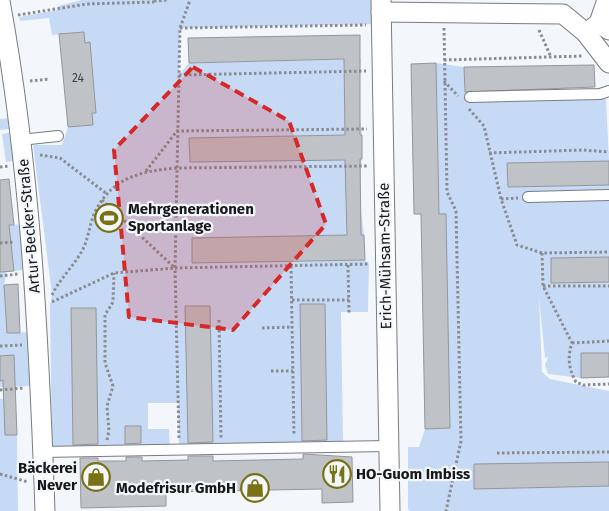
<svg xmlns="http://www.w3.org/2000/svg" width="609" height="511" viewBox="0 0 609 511" font-family="'Fira Sans',sans-serif">
<rect width="100%" height="100%" fill="#f3f7fc"/>
<g fill="#c6daf5">
<polygon points="81,0 381,0 382,24 180,28 179,75 189,63 361,59 359,82 344,82 345,111 359,111 362,135 189,138 190,162 362,159 360,182 346,182 346,211 361,211 364,235 192,239 192,263 365,260 369,264 368,312 341,312 343,441 352,446 179,450 178,403 148,403 148,429 169,429 170,450 52,452 50,305 52,294 33,145 62,145 68,127 93,125 92,113 96,113 89,42 85,43 84,32 52,35 49,18 20,21 19,17 59,10 58,6"/>
<polygon points="436,63 464,67 465,92 595,89 606,99 609,161 507,163 508,187 609,185 609,257 551,258 551,283 609,282 609,353 581,353 581,378 548,374 545,365 548,357 545,358 539,297 542,372 550,379 609,391 609,511 410,511 408,509 408,447 419,447 425,429 450,428 446,214 439,214"/>
<polygon points="9,118 10,129 0,130 0,119"/>
<polygon points="13,132 19,160 6,162 2,134"/>
<polygon points="0,212 2,226 24,224 28,269 14,271 11,246 0,247"/>
<polygon points="7,271 4,285 7,333 31,332 33,386 0,387 0,272"/>
<polygon points="0,399 4,399 5,435 17,435 18,511 0,511"/>
</g>
<g fill="#bfc3c8" stroke="#93969b">
<polygon points="84,32 85,43 90,42 96,113 92,113 93,125 68,127 59,34"/>
<polygon points="360,35 360,135 362,135 362,159 360,159 361,235 364,235 365,260 192,263 192,238 347,235 345,160 190,162 189,138 345,135 344,59 189,63 188,38"/>
<polygon points="436,63 439,214 446,214 450,428 425,429 421,214 414,214 411,64"/>
<polygon points="594,65 595,87 465,92 464,67"/>
<polygon points="609,161 609,185 508,187 507,163"/>
<polygon points="9,179 14,225 9,225 14,271 0,272 0,180"/>
<polygon points="609,257 609,282 551,283 551,258"/>
<polygon points="18,284 20,333 7,333 4,285"/>
<polygon points="300,304 325,304 327,440 302,441"/>
<polygon points="185,306 210,306 213,442 188,443"/>
<polygon points="71,308 96,308 98,444 73,445"/>
<polygon points="581,353 609,353 609,377 581,378"/>
<polygon points="14,355 17,435 5,435 3,380 0,381 0,356"/>
<polygon points="125,426 141,426 141,443 125,444"/>
<polygon points="303,454 352,457 353,502 322,503 322,489 166,492 166,506 81,508 80,458 98,458 98,461 126,461 126,457 142,457 142,461 188,460 188,456 213,456 213,461 303,459"/>
<polygon points="609,462 609,486 474,489 474,464"/>
</g>
<g fill="none" stroke-linecap="round" stroke-linejoin="round">
<defs>
<g id="lane">
<polyline points="470,97 600,94 609,91"/>
<polyline points="20,140 58,136"/>
<polyline points="528,197 609,195"/>
<polyline points="42,452 388,446"/>
</g>
<g id="street">
<polyline points="381,0 390,511"/>
<path d="M0,1C31,169 39,341 45,511"/>
<polyline points="381,12 563,14 586,33 609,63"/>
<polyline points="599,23 607,0"/>
<polyline points="586,33 599,23 609,30"/>
</g>
</defs>
<use href="#lane" stroke="#787c80" stroke-width="12"/>
<use href="#street" stroke="#787c80" stroke-width="21"/>
<g stroke="#898b8f" stroke-width="3" stroke-dasharray="2.5 2.5" stroke-linecap="butt">
<polyline points="154,1 168,0"/>
<polyline points="18,15 87,4 154,2"/>
<polyline points="180,28 366,25"/>
<polyline points="444,28 447,192 456,211 461,441 446,511"/>
<polyline points="539,30 551,57"/>
<polyline points="444,60 583,56"/>
<polyline points="179,75 366,71"/>
<polyline points="30,81 49,79"/>
<polyline points="444,81 458,96"/>
<polyline points="469,109 484,126 501,199 517,245 542,253 609,252"/>
<polyline points="489,153 583,150 609,152"/>
<polyline points="40,155 60,158 107,194"/>
<polyline points="0,167 9,166"/>
<polyline points="146,171 177,131 367,129"/>
<polyline points="501,199 518,198"/>
<polyline points="102,200 175,268"/>
<polyline points="0,243 15,242"/>
<path d="M542,253L543,286L572,343C567,357 569,370 576,382L583,385L609,384"/>
<polyline points="348,265 349,313"/>
<polyline points="291,266 294,435"/>
<polyline points="0,276 18,274"/>
<polyline points="543,286 609,286"/>
<path d="M52,295C60,278 76,264 84,247C89,235 90,222 96,210C113,177 142,171 176,168L368,166"/>
<polyline points="292,300 349,300"/>
<polyline points="52,302 114,273 175,268 180,28 190,0"/>
<polyline points="219,320 221,438"/>
<polyline points="262,328 292,327"/>
<polyline points="572,343 609,341"/>
<polyline points="0,346 22,345"/>
<polyline points="271,371 293,371"/>
<polyline points="0,390 24,388"/>
<polyline points="179,438 175,268 369,264"/>
<polyline points="107,440 109,431 107,406 113,386 105,363 105,315 113,302 114,273"/>
<polyline points="497,453 609,452"/>
<polyline points="0,474 28,482"/>
</g>
<use href="#lane" stroke="#fff" stroke-width="10"/>
<use href="#street" stroke="#fff" stroke-width="19"/>
</g>
<path fill="#d62828" fill-opacity="0.2" stroke="#d62828" stroke-width="4" stroke-dasharray="10 6" stroke-linejoin="round" d="M193,67L289,121L326,224L233,330L129,317L114,150Z"/>
<defs>
<symbol id="stadium-ring" viewBox="-11 -11 22 22"><circle r="9.5" fill="#f3f7fc" stroke="#787215" stroke-width="1.5"/><path d="M0-5a6.5 5 0 1 0 0 10a6.5 5 0 1 0 0-10ZM-3.5-1.8h7v3.6h-7Z" fill="#787215"/></symbol>
<symbol id="restaurant-ring" viewBox="-11 -11 22 22"><circle r="9.5" fill="#f3f7fc" stroke="#787215" stroke-width="1.5"/><path d="M-5-6h1v4h1v-4h1v4h1v-4h1v5L-1.5 .5V6h-2V.5L-5-1ZM5-6V6H3V1.5H1.5Q1.5-4 5-6Z" fill="#787215"/></symbol>
<symbol id="shop-ring" viewBox="-11 -11 22 22"><circle r="9.5" fill="#f3f7fc" stroke="#787215" stroke-width="1.5"/><path d="M-5-2.5h2.3a2.7 3.5 0 0 1 5.4 0H5L5.5 6h-11ZM-1.5-2.5h3a1.5 2.3 0 0 0-3 0Z" fill="#787215"/></symbol>
</defs>
<g fill-rule="evenodd">
<use href="#stadium-ring" x="93" y="202" width="32" height="32"/>
<use href="#restaurant-ring" x="321" y="458" width="32" height="32"/>
<use href="#shop-ring" x="80" y="461" width="32" height="32"/>
<use href="#shop-ring" x="239" y="472" width="32" height="32"/>
</g>
<g text-anchor="middle" stroke-width="4.5" stroke-linejoin="round" paint-order="stroke">
<g font-size="12" fill="#404245">
<text x="78" y="82">24</text>
</g>
<g font-size="15" font-weight="bold" fill="#161719" stroke="#f3f7fc" text-anchor="start">
<text x="128" y="214">Mehrgenerationen<tspan x="128" dy="17">Sportanlage</tspan></text>
<text x="77" y="473" text-anchor="end">Bäckerei<tspan x="77" dy="17">Never</tspan></text>
<text x="356" y="479">HO-Guom Imbiss</text>
<text x="236" y="493" text-anchor="end">Modefrisur GmbH</text>
</g>
<g font-size="15" fill="#161719" stroke="#f3f7fc">
<text transform="translate(29 226) rotate(-95)" y="5">Artur-Becker-Straße</text>
<text transform="translate(385 256) rotate(-91)" y="5">Erich-Mühsam-Straße</text>
</g>
</g>
</svg>
